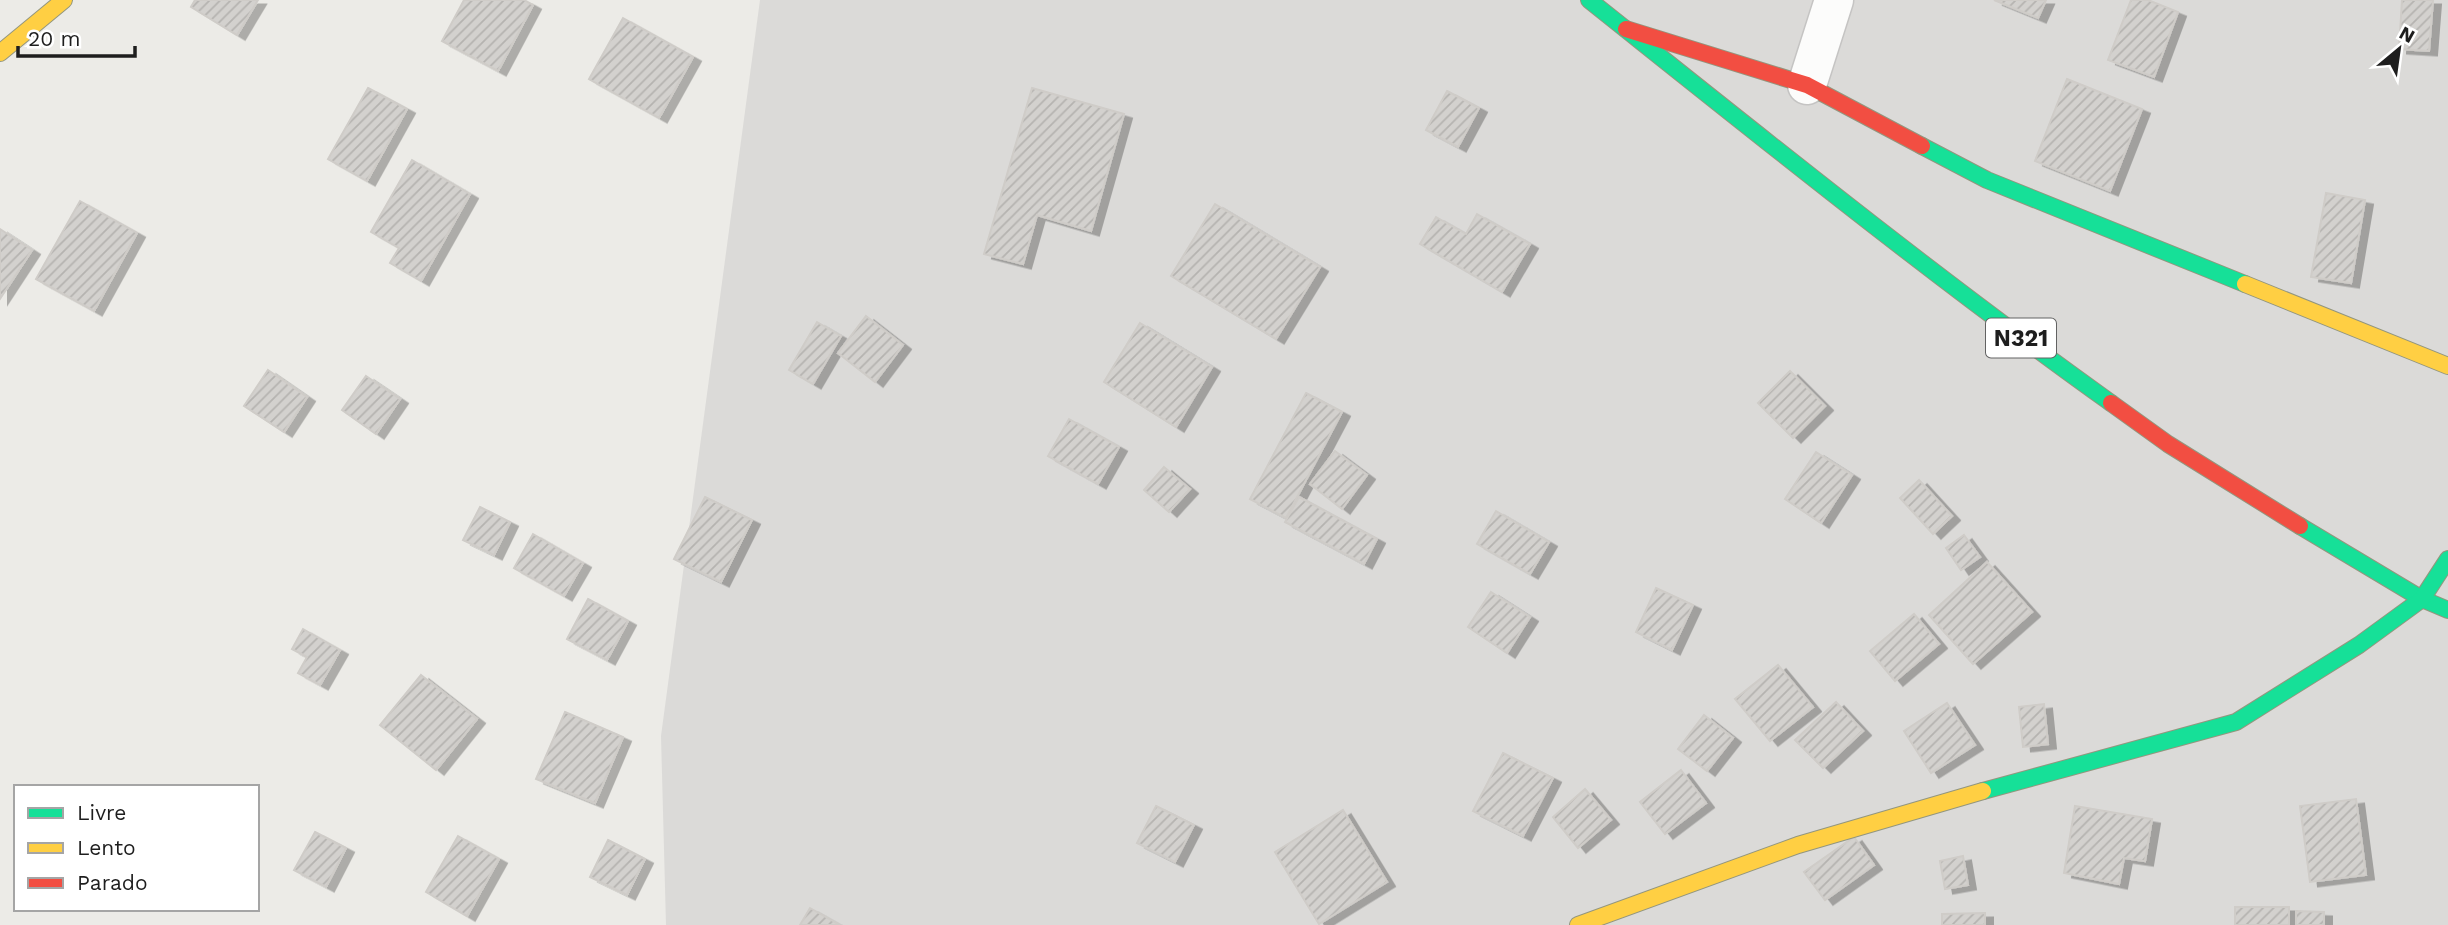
<svg xmlns="http://www.w3.org/2000/svg" width="2448" height="925" viewBox="0 0 2448 925" font-family="'Work Sans',sans-serif">
<defs>
<pattern id="building-hatch" width="6" height="6" patternUnits="userSpaceOnUse" patternTransform="scale(1.75)"><rect width="6" height="6" fill="#d3d1ce"/><path d="M-1 1l2-2M0 6l6-6M5 7l2-2" fill="none" stroke="#b5b3b0"/></pattern>
<filter id="shadow"><feDropShadow dx="8" dy="4.5" stdDeviation="0" flood-color="#0004"/></filter>
</defs>
<rect width="100%" height="100%" fill="#ecebe7"/>
<polygon fill="#dbdad8" points="760,0 2448,0 2448,925 666,925 661,736"/>
<g fill="url(#building-hatch)" stroke="#cfccc8" stroke-width="2" filter="url(#shadow)">
<polygon points="195,0 258,0 237,35 191,7"/>
<polygon points="464,0 524,0 533,5 498,71 442,41"/>
<polygon points="1994,0 2046,0 2038,18"/>
<polygon points="2131,0 2148,0 2178,12 2154,77 2108,60"/>
<polygon points="2402,0 2433,0 2429,51 2399,49"/>
<polygon points="623,18 693,57 659,118 589,79"/>
<polygon points="2067,79 2142,109 2110,191 2035,161"/>
<polygon points="368,88 407,109 367,181 328,159"/>
<polygon points="1032,88 1124,114 1091,231 1037,215 1023,264 984,254"/>
<polygon points="1447,91 1479,108 1458,147 1426,130"/>
<polygon points="412,160 470,194 421,281 390,263 399,248 371,232"/>
<polygon points="2326,193 2365,200 2351,283 2311,277"/>
<polygon points="80,201 137,233 94,311 36,279"/>
<polygon points="1215,204 1320,267 1276,339 1171,276"/>
<polygon points="1477,214 1530,244 1502,292 1420,244 1436,217 1466,234"/>
<polygon points="0,229 32,250 0,299"/>
<polygon points="866,316 903,345 875,382 838,353"/>
<polygon points="817,322 841,336 813,384 789,370"/>
<polygon points="1140,323 1212,367 1176,427 1104,382"/>
<polygon points="268,370 307,397 284,432 244,406"/>
<polygon points="1790,371 1825,406 1793,438 1758,403"/>
<polygon points="366,376 400,399 376,434 342,410"/>
<polygon points="1306,393 1342,412 1286,518 1250,499"/>
<polygon points="1069,419 1119,447 1098,484 1048,456"/>
<polygon points="1335,451 1367,475 1342,509 1310,484"/>
<polygon points="1816,452 1852,475 1821,523 1785,499"/>
<polygon points="1164,467 1190,489 1169,512 1144,490"/>
<polygon points="1919,480 1952,516 1933,534 1900,498"/>
<polygon points="705,497 752,520 721,582 674,559"/>
<polygon points="1299,497 1377,539 1364,564 1285,522"/>
<polygon points="480,507 510,522 494,555 463,540"/>
<polygon points="1496,511 1549,542 1530,574 1477,544"/>
<polygon points="533,534 583,563 564,596 514,568"/>
<polygon points="1964,535 1980,557 1961,570 1946,548"/>
<polygon points="1987,562 2032,612 1973,664 1929,615"/>
<polygon points="1656,588 1693,605 1672,650 1636,632"/>
<polygon points="1491,592 1530,617 1507,653 1468,627"/>
<polygon points="588,599 628,621 607,660 567,639"/>
<polygon points="1914,614 1939,644 1895,681 1870,651"/>
<polygon points="303,629 340,650 320,685 298,673 307,657 292,649"/>
<polygon points="1778,665 1813,707 1770,741 1735,699"/>
<polygon points="421,675 477,719 436,770 380,725"/>
<polygon points="1836,702 1863,731 1823,768 1795,740"/>
<polygon points="1947,703 1975,745 1931,773 1904,731"/>
<polygon points="2044,704 2048,744 2023,747 2019,707"/>
<polygon points="565,712 623,737 595,803 536,779"/>
<polygon points="1704,715 1733,738 1707,771 1678,749"/>
<polygon points="1503,753 1553,778 1523,836 1473,811"/>
<polygon points="1681,770 1706,803 1665,834 1640,802"/>
<polygon points="1585,789 1611,820 1578,848 1553,817"/>
<polygon points="2356,799 2366,875 2310,882 2300,806"/>
<polygon points="1156,806 1194,825 1175,862 1137,843"/>
<polygon points="2075,806 2152,819 2145,861 2124,858 2119,884 2064,873"/>
<polygon points="1343,810 1387,882 1319,924 1275,852"/>
<polygon points="315,832 346,848 326,887 294,870"/>
<polygon points="458,836 499,859 467,916 426,892"/>
<polygon points="1854,837 1874,865 1825,900 1804,872"/>
<polygon points="608,840 645,859 627,895 590,877"/>
<polygon points="1963,856 1968,885 1945,889 1940,861"/>
<rect x="2235" y="907" width="54" height="18"/>
<polygon points="810,908 840,925 800,925"/>
<polygon points="2296,911 2324,912 2324,925 2296,925"/>
<polygon points="1985,913 1985,925 1942,925 1942,914"/>
</g>
<g fill="none" stroke-linecap="round" stroke-linejoin="round">
<defs>
<polyline id="street" points="1807,85 1834,0"/>
<g id="fast">
<path d="M1589,0C1761,137 1932,275 2111,403"/>
<polyline points="1922,146 1987,180 2245,284"/>
<polyline points="2300,526 2422,599 2448,610"/>
<polyline points="1983,791 2236,722 2359,645 2422,599 2448,559"/>
</g>
<g id="slow">
<polyline points="0,53 64,0"/>
<polyline points="2245,284 2448,366"/>
<polyline points="1578,925 1798,845 1983,791"/>
</g>
<g id="jam">
<polyline points="1626,29 1807,85 1922,146"/>
<polyline points="2111,403 2168,444 2300,526"/>
</g>
</defs>
<use href="#street" stroke="#c5c4c3" stroke-width="41"/>
<use href="#fast" stroke="#93967e" stroke-width="18"/>
<use href="#slow" stroke="#93967e" stroke-width="18"/>
<use href="#jam" stroke="#93967e" stroke-width="18"/>
<use href="#street" stroke="#fcfcfb" stroke-width="38"/>
<use href="#fast" stroke="#16e098" stroke-width="16"/>
<use href="#slow" stroke="#ffcf43" stroke-width="16"/>
<use href="#jam" stroke="#f24e42" stroke-width="16"/>
</g>
<g text-anchor="middle" stroke-width="6" stroke-linejoin="round" paint-order="stroke">
<rect fill="#fff" stroke="#626262" stroke-width="2" x="1986" y="318.5" width="70" height="39" rx="5"/>
<g font-size="23" font-weight="bold" fill="#1e1e1e">
<text x="2021" y="346">N321</text>
</g>
</g>
<rect x="14" y="785" width="245" height="126" fill="#ffffff" stroke="#a5a5a5" stroke-width="2"/>
<rect x="28" y="808" width="35" height="10" fill="#16e098" stroke="#a5a5a5" stroke-width="2"/>
<text x="77" y="820" font-size="21" fill="#1e1e1e">Livre</text>
<rect x="28" y="843" width="35" height="10" fill="#ffcf43" stroke="#a5a5a5" stroke-width="2"/>
<text x="77" y="855" font-size="21" fill="#1e1e1e">Lento</text>
<rect x="28" y="878" width="35" height="10" fill="#f24e42" stroke="#a5a5a5" stroke-width="2"/>
<text x="77" y="890" font-size="21" fill="#1e1e1e">Parado</text>
<g transform="translate(2399 49) rotate(29)" stroke="#ffffff" stroke-width="5" paint-order="stroke">
<path d="M0-5L12 26L0 18L-12 26Z" fill="#1e1e1e"/>
<text y="-10" font-size="19" font-weight="bold" text-anchor="middle" fill="#1e1e1e">N</text>
</g>
<path d="M18 46v10h117v-10" fill="none" stroke="#1e1e1e" stroke-width="3.5"/>
<text x="28" y="46" font-size="21" fill="#1e1e1e" stroke="#ffffff" stroke-width="5" paint-order="stroke">20 m</text>
</svg>
